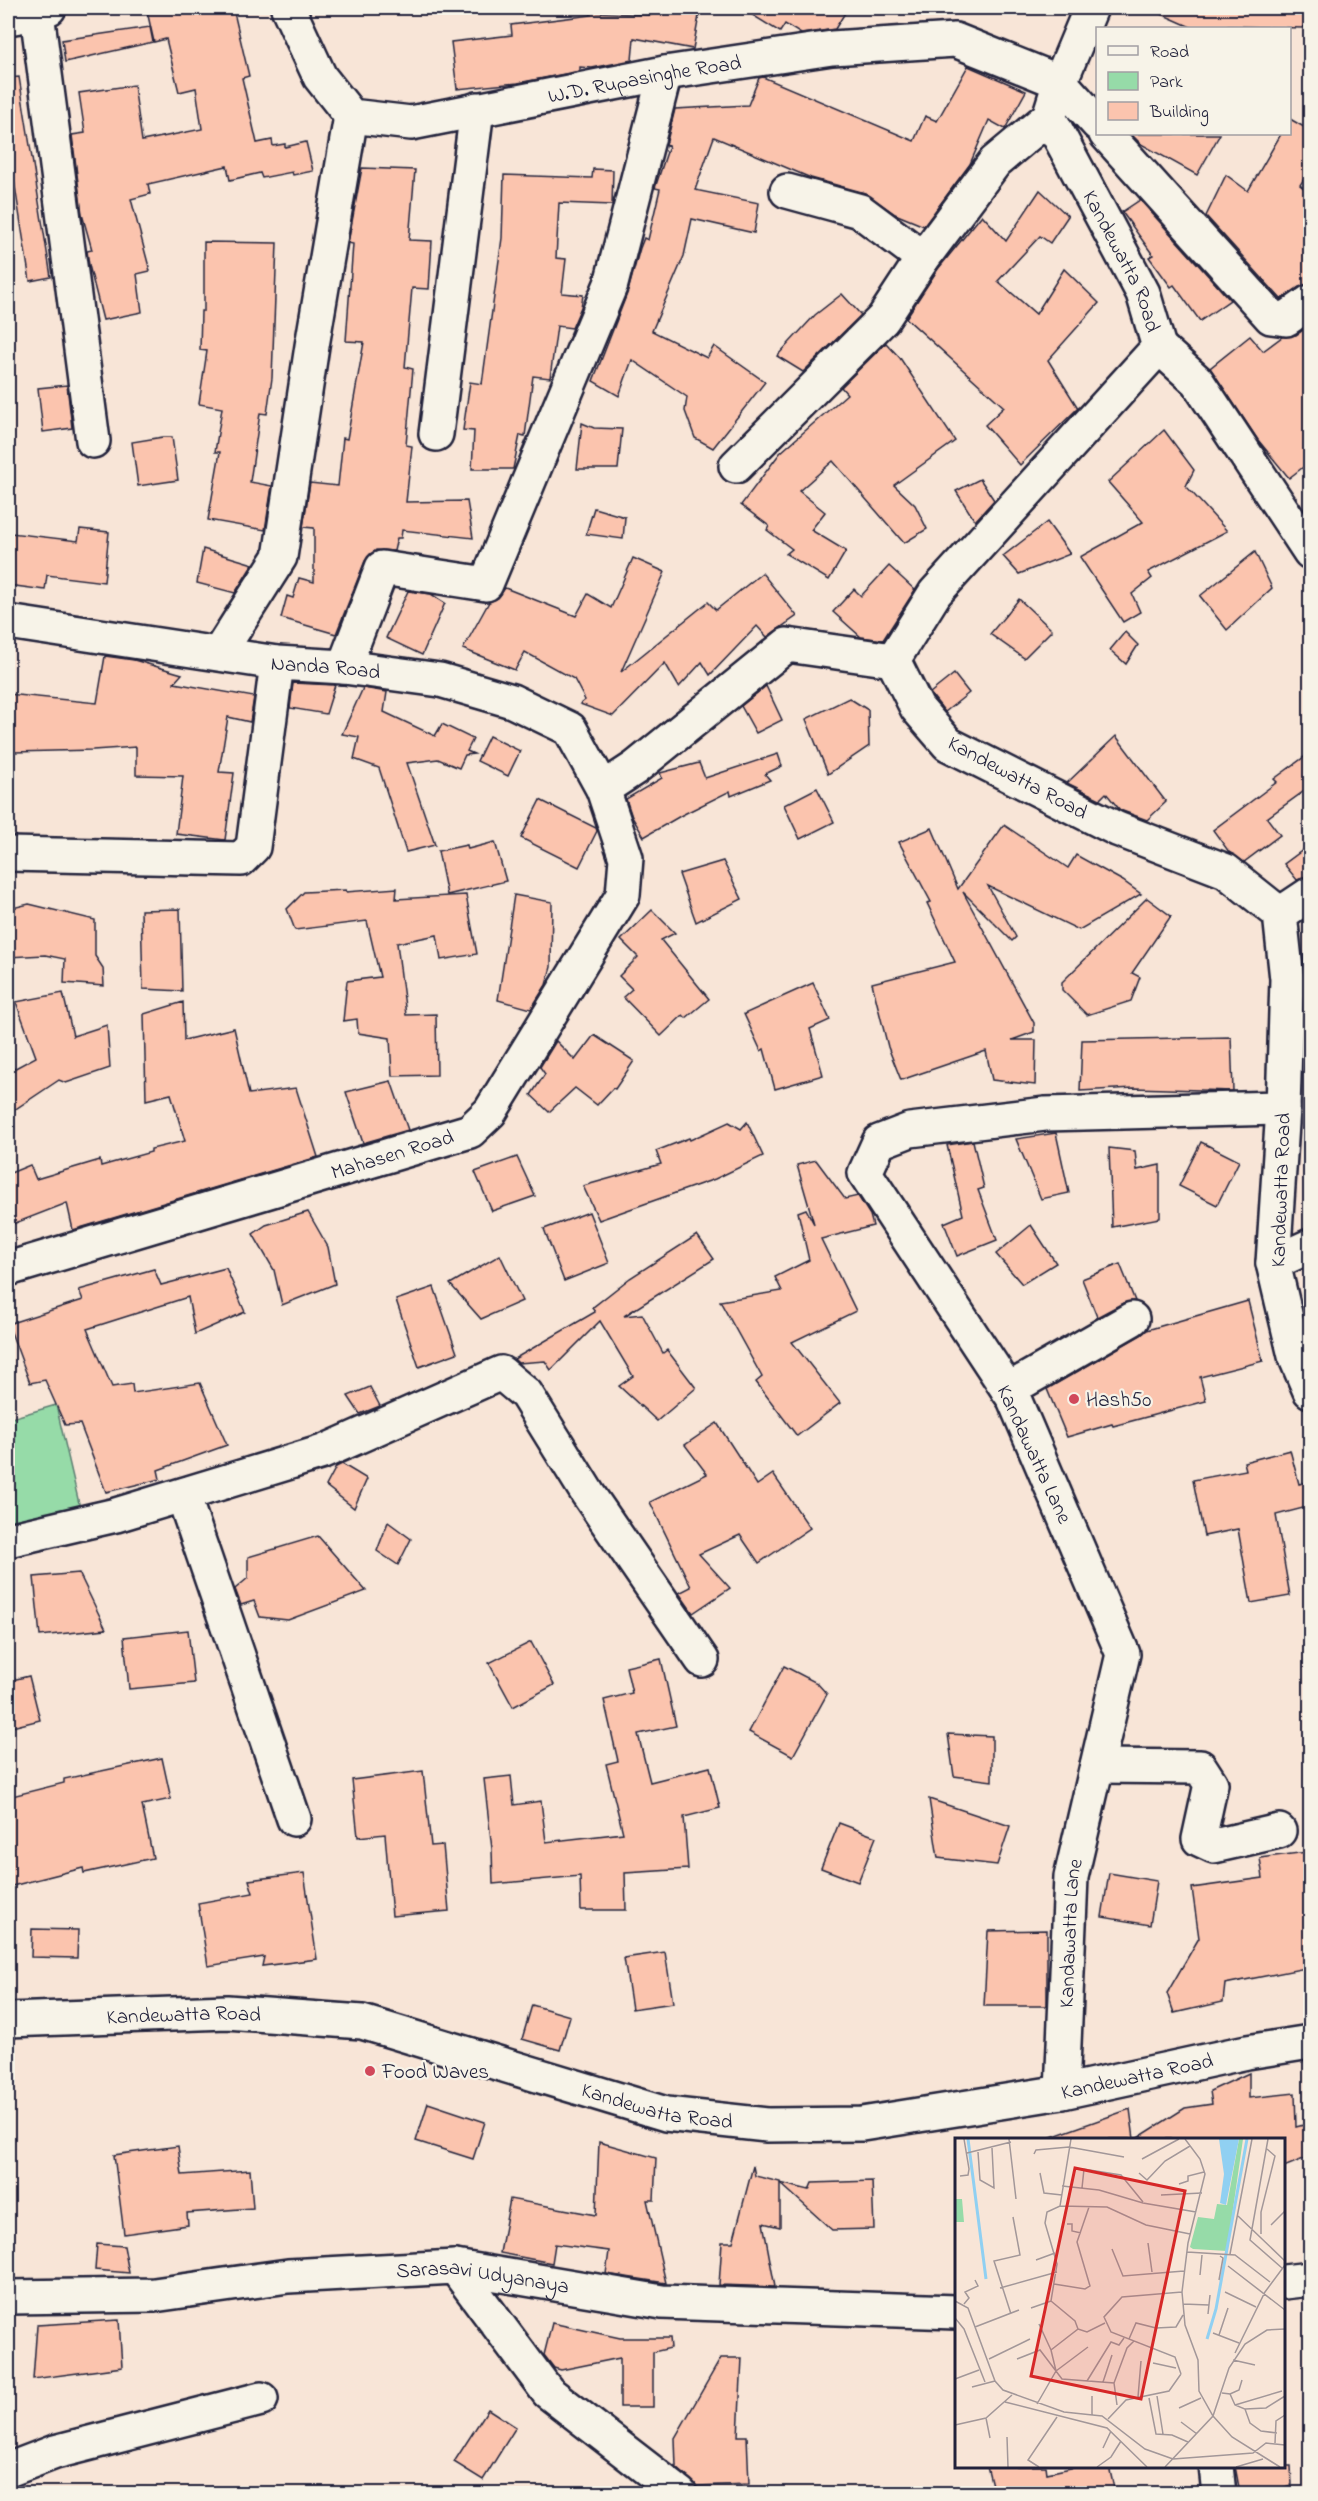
<svg xmlns="http://www.w3.org/2000/svg" width="1318" height="2501" viewBox="0 0 1318 2501" font-family="'Indie Flower',sans-serif">
<rect width="100%" height="100%" fill="#f8e5d7"/>
<filter id="ink" filterUnits="userSpaceOnUse"><feTurbulence type="fractalNoise" baseFrequency=".0167" numOctaves="2"/><feDisplacementMap in="SourceGraphic" scale="12" xChannelSelector="R" yChannelSelector="G"/><feConvolveMatrix kernelMatrix="1 2 1 2 8 2 1 2 1" color-interpolation-filters="sRGB"/></filter>
<g filter="url(#ink)">
<polygon fill="#96dba8" stroke="#5c7e72" stroke-width="1.5" points="56,1405 81,1512 8,1541 8,1419"/>
<g fill="#fbc4ae" stroke="#22223b" stroke-width="1.5">
<polygon points="162,8 233,8 249,76 242,78 257,143 272,140 273,146 285,144 285,147 306,142 313,171 293,175 292,172 262,178 260,173 230,180 227,166 148,184 150,194 131,199 150,271 137,274 142,312 103,320 89,265 87,251 92,250 82,214 72,135 85,133 79,93 134,85 142,141 202,129 196,88 179,92 166,39 154,42 147,11"/>
<polygon points="652,8 685,8 700,10 693,49 634,38 632,60 592,68 580,67 580,71 518,83 457,89 451,42 512,35 511,25 591,15 591,12 651,15"/>
<polygon points="741,8 848,8 835,29 801,34 785,24 780,32"/>
<polygon points="1148,8 1311,8 1311,13 1303,28 1228,26 1227,28 1193,28"/>
<polygon points="150,27 153,42 65,62 62,40"/>
<polygon points="968,66 1026,91 1005,129 989,120 970,164 924,226 895,214 865,193 811,178 714,137 695,190 759,203 754,233 692,219 684,256 652,331 707,358 714,346 765,382 713,448 695,438 685,411 687,397 632,360 619,396 593,381 628,291 640,248 644,238 648,240 660,189 655,188 669,146 666,145 675,109 748,105 759,78 763,77 914,141 925,116 937,121"/>
<polygon points="19,77 51,277 30,281 14,180 8,181 8,78"/>
<polygon points="1290,119 1311,131 1311,168 1300,185 1311,194 1311,284 1299,287 1281,299 1206,216 1226,175 1248,191 1281,134 1290,134"/>
<polygon points="1131,134 1220,134 1197,175 1141,144"/>
<polygon points="362,168 415,170 409,240 432,241 429,289 412,288 405,367 413,369 406,445 412,446 406,502 467,501 473,538 402,530 401,538 397,538 394,551 376,550 365,561 336,634 281,618 287,596 293,598 299,578 314,582 314,528 303,527 310,483 338,486 343,438 347,439 364,342 346,341 353,244 348,243"/>
<polygon points="593,169 613,170 612,205 559,203 556,258 566,259 562,293 583,295 581,307 572,328 557,326 550,378 533,376 525,436 520,435 513,469 472,469 474,431 463,430 470,382 482,384 502,238 504,175 592,178"/>
<polygon points="1040,190 1068,216 1050,243 1040,236 998,281 1036,314 1064,269 1099,303 1048,360 1078,408 1020,465 985,425 1004,407 906,318 938,269 982,215 1006,241"/>
<polygon points="1140,200 1230,300 1200,321 1174,285 1171,287 1149,257 1153,255 1122,212"/>
<polygon points="204,242 277,243 272,378 267,414 260,413 250,482 272,486 265,530 208,520 220,452 215,452 222,408 199,404 207,351 200,350 201,311 204,311"/>
<polygon points="842,294 861,315 803,372 777,356 815,315"/>
<polygon points="1311,325 1311,461 1289,478 1258,440 1210,368 1250,336 1263,351 1282,337 1296,335"/>
<polygon points="886,343 900,358 955,441 894,485 915,505 927,529 904,543 833,461 799,491 825,512 811,530 846,551 829,580 786,554 792,549 767,530 769,526 741,505 780,453 847,394 841,387"/>
<polygon points="67,385 72,428 43,432 38,388"/>
<polygon points="582,423 594,428 622,429 618,469 577,469"/>
<polygon points="1164,430 1194,470 1186,486 1227,531 1148,572 1152,578 1132,594 1140,612 1123,622 1080,557 1143,522 1108,482"/>
<polygon points="163,437 172,437 178,480 138,486 132,442"/>
<polygon points="980,479 994,500 975,521 956,491"/>
<polygon points="594,508 625,517 623,539 586,534"/>
<polygon points="1047,522 1070,554 1019,574 1003,556"/>
<polygon points="80,529 109,532 104,582 47,575 45,590 8,585 8,548 10,548 11,533 78,541"/>
<polygon points="203,549 253,564 235,593 197,583"/>
<polygon points="1255,552 1272,588 1227,630 1200,596"/>
<polygon points="633,558 665,572 621,672 708,602 716,610 762,573 797,616 767,637 757,626 710,675 702,662 679,687 665,663 613,716 580,704 585,700 574,679 525,652 515,670 463,649 489,602 498,598 505,588 576,616 588,594 611,608"/>
<polygon points="889,566 915,590 883,640 861,637 833,612 854,589 861,596"/>
<polygon points="408,591 431,594 445,603 422,655 386,638"/>
<polygon points="1019,599 1052,630 1024,658 990,634"/>
<polygon points="1125,632 1138,645 1126,664 1110,650"/>
<polygon points="105,656 134,660 182,674 174,683 254,697 250,722 228,717 219,772 234,773 225,840 176,834 183,776 136,775 136,747 93,750 14,752 8,694 97,703"/>
<polygon points="954,674 969,693 945,712 930,693"/>
<polygon points="293,683 335,685 326,714 290,708"/>
<polygon points="766,686 782,720 756,733 741,706"/>
<polygon points="363,688 387,692 384,712 435,736 442,724 473,739 467,751 474,754 465,755 459,768 438,759 407,763 435,845 406,852 379,768 354,759 359,737 342,734"/>
<polygon points="849,698 868,710 869,746 828,774 806,719"/>
<polygon points="489,736 520,751 508,776 477,761"/>
<polygon points="1116,736 1166,802 1147,820 1120,810 1106,793 1100,799 1067,783"/>
<polygon points="1311,752 1311,786 1267,818 1280,835 1244,862 1229,852 1213,830 1277,782 1274,779"/>
<polygon points="778,754 782,766 765,774 770,780 731,796 730,791 682,815 644,837 632,817 626,799 662,778 660,773 699,763 705,778"/>
<polygon points="817,788 834,822 800,839 784,805"/>
<polygon points="540,800 596,828 597,831 579,867 521,838"/>
<polygon points="1004,825 1068,868 1076,855 1123,881 1141,894 1079,930 988,886 1016,937 1012,941 963,892 1034,1023 1034,1032 1012,1040 1036,1040 1035,1085 992,1080 986,1051 901,1080 888,1047 872,983 955,962 927,903 931,902 899,842 932,828 958,889"/>
<polygon points="495,842 506,881 447,895 438,851 467,845 468,849"/>
<polygon points="1311,844 1311,876 1297,880 1284,864"/>
<polygon points="723,861 742,899 696,922 679,874"/>
<polygon points="397,888 396,899 466,895 477,954 441,960 437,935 397,943 406,1015 436,1014 437,1075 392,1076 390,1038 358,1033 357,1019 343,1021 347,981 380,977 367,921 295,930 287,909 304,892 346,890 346,892"/>
<polygon points="514,895 552,902 551,967 546,985 531,1009 498,1000"/>
<polygon points="1147,898 1171,916 1132,973 1140,977 1131,1001 1087,1015 1062,990 1062,982"/>
<polygon points="29,904 95,920 95,956 103,968 104,986 64,983 65,959 45,955 8,957 8,909"/>
<polygon points="180,909 182,991 143,989 141,910"/>
<polygon points="652,910 675,933 661,940 709,999 686,1018 683,1015 661,1036 623,997 632,989 619,976 638,957 621,940"/>
<polygon points="813,983 830,1020 810,1029 823,1075 775,1089 764,1049 761,1051 744,1014"/>
<polygon points="63,993 73,1036 107,1025 110,1068 66,1083 59,1080 8,1114 8,1072 36,1057 16,1002"/>
<polygon points="183,1002 184,1040 234,1028 249,1094 296,1088 318,1157 73,1230 67,1203 8,1226 8,1174 30,1165 36,1179 100,1160 101,1166 151,1152 151,1149 185,1141 171,1094 146,1100 144,1014"/>
<polygon points="594,1035 634,1061 615,1089 613,1088 597,1105 575,1088 549,1112 531,1095 545,1074 540,1067 556,1041 575,1060"/>
<polygon points="1231,1037 1233,1091 1134,1088 1080,1091 1082,1040"/>
<polygon points="391,1081 408,1130 363,1143 346,1092"/>
<polygon points="729,1122 741,1129 747,1122 763,1156 715,1179 599,1220 583,1186 661,1164 656,1151 689,1138 690,1140"/>
<polygon points="1056,1133 1069,1193 1041,1199 1016,1139"/>
<polygon points="973,1141 984,1188 978,1190 997,1240 957,1256 944,1223 963,1215 947,1145"/>
<polygon points="1201,1142 1239,1161 1217,1205 1179,1186"/>
<polygon points="1109,1148 1135,1151 1137,1170 1160,1165 1160,1218 1112,1227"/>
<polygon points="517,1157 535,1196 492,1211 475,1172"/>
<polygon points="816,1160 845,1199 858,1196 870,1215 873,1226 821,1239 856,1311 792,1342 840,1403 797,1436 756,1382 762,1377 720,1301 782,1291 775,1277 809,1260 798,1212 806,1209 814,1224 797,1165"/>
<polygon points="308,1212 328,1247 335,1284 282,1305 274,1270 253,1234 266,1225"/>
<polygon points="589,1212 609,1263 564,1281 544,1229"/>
<polygon points="1031,1225 1056,1263 1022,1284 996,1254"/>
<polygon points="697,1235 714,1259 624,1316 642,1314 663,1353 667,1350 696,1388 657,1421 619,1386 633,1376 600,1321 551,1370 545,1361 518,1363 514,1359 595,1312 592,1308 630,1278"/>
<polygon points="500,1255 522,1301 481,1319 450,1284"/>
<polygon points="1120,1264 1135,1301 1123,1303 1097,1317 1082,1279"/>
<polygon points="226,1268 245,1312 195,1334 188,1297 87,1329 112,1387 132,1384 133,1393 200,1383 227,1445 158,1470 160,1479 106,1492 80,1424 65,1425 45,1380 30,1383 8,1324 83,1300 79,1290 154,1269 161,1285"/>
<polygon points="434,1287 457,1353 419,1367 396,1300"/>
<polygon points="1248,1301 1263,1361 1200,1377 1206,1401 1113,1426 1112,1424 1067,1437 1047,1389 1141,1335 1147,1330"/>
<polygon points="370,1387 380,1406 360,1414 348,1396"/>
<polygon points="717,1423 757,1485 773,1474 810,1528 759,1563 740,1535 699,1554 730,1588 693,1613 679,1593 691,1587 650,1502 707,1474 685,1445"/>
<polygon points="1290,1450 1299,1484 1311,1481 1311,1506 1276,1515 1290,1596 1251,1603 1238,1529 1204,1536 1193,1480 1246,1470 1244,1462"/>
<polygon points="342,1464 367,1479 354,1508 326,1486 336,1467"/>
<polygon points="388,1522 411,1539 398,1565 377,1551"/>
<polygon points="318,1536 366,1591 288,1620 260,1617 254,1601 241,1605 235,1589 248,1578 248,1557"/>
<polygon points="79,1573 106,1629 40,1636 34,1577"/>
<polygon points="188,1630 194,1683 129,1689 124,1637"/>
<polygon points="531,1642 554,1685 513,1707 489,1663"/>
<polygon points="661,1659 676,1726 638,1734 650,1782 710,1767 720,1808 684,1817 688,1869 625,1873 626,1910 581,1910 580,1876 493,1884 492,1849 484,1779 511,1776 514,1805 541,1801 546,1842 623,1833 606,1764 618,1761 604,1700 632,1693 626,1667"/>
<polygon points="784,1666 817,1683 827,1694 793,1756 749,1732"/>
<polygon points="29,1676 40,1720 8,1728 8,1681"/>
<polygon points="948,1734 992,1736 992,1781 954,1776"/>
<polygon points="162,1758 171,1799 142,1805 153,1858 84,1873 83,1868 8,1887 8,1797 64,1783 64,1779"/>
<polygon points="423,1771 431,1846 443,1845 449,1911 392,1916 385,1834 358,1837 352,1780"/>
<polygon points="929,1799 1010,1826 997,1865 938,1858"/>
<polygon points="839,1823 876,1837 858,1882 821,1868"/>
<polygon points="1307,1852 1311,1883 1311,1967 1225,1984 1223,2002 1174,2013 1167,1993 1199,1938 1192,1888 1263,1878 1260,1858"/>
<polygon points="304,1873 317,1959 262,1966 264,1957 208,1966 198,1903 253,1893 249,1880"/>
<polygon points="1109,1873 1157,1881 1150,1925 1102,1917"/>
<polygon points="32,1929 78,1930 77,1958 31,1957"/>
<polygon points="1047,1930 1047,2006 984,2006 988,1931"/>
<polygon points="665,1952 673,2003 632,2009 624,1958"/>
<polygon points="532,2005 570,2016 560,2050 522,2039"/>
<polygon points="1249,2073 1249,2098 1295,2093 1296,2127 1311,2123 1311,2156 1284,2167 1284,2139 1136,2139 1185,2108 1212,2104 1210,2091"/>
<polygon points="428,2103 485,2122 473,2159 416,2141"/>
<polygon points="1130,2109 1134,2139 1051,2139 1051,2137"/>
<polygon points="599,2142 656,2158 654,2200 647,2200 666,2283 606,2274 609,2251 555,2244 552,2263 500,2253 510,2199 596,2215"/>
<polygon points="178,2146 182,2175 250,2170 253,2208 187,2213 188,2225 124,2234 114,2155"/>
<polygon points="753,2166 755,2176 780,2182 780,2227 763,2223 775,2287 719,2285 722,2242 733,2242"/>
<polygon points="872,2181 874,2229 832,2230 780,2183 809,2190 812,2183"/>
<polygon points="97,2244 124,2246 129,2273 95,2270"/>
<polygon points="119,2320 122,2367 33,2379 37,2325"/>
<polygon points="552,2323 620,2338 670,2338 671,2348 653,2352 653,2407 620,2407 620,2358 561,2370 554,2368 544,2355"/>
<polygon points="721,2358 742,2358 738,2436 747,2436 749,2484 697,2486 676,2467 675,2438"/>
<polygon points="488,2409 516,2427 483,2480 454,2462"/>
<polygon points="987,2466 1046,2466 1047,2473 1080,2466 1109,2466 1115,2493 994,2493"/>
<polygon points="1235,2466 1291,2466 1292,2485 1269,2493 1240,2493"/>
</g>
<g fill="none" stroke-linecap="round" stroke-linejoin="round">
<defs>
<g id="minor">
<path id="s1" d="M288,8L320,77L351,116L411,123L665,73L832,48L955,40L1060,82L1098,124"/>
<path id="s2" d="M1091,8L1060,82L1049,117L1143,293L1159,347L935,593L893,660L917,708L948,744L1117,829L1226,871L1280,914L1287,979L1283,1108L1273,1263L1295,1356L1310,1391"/>
<polyline points="37,13 93,441"/>
<polyline points="8,18 37,13 49,8"/>
<polyline points="1106,134 1271,317 1286,319 1310,302"/>
<polyline points="787,191 860,211 923,258"/>
<polyline points="1159,347 1197,381 1310,552"/>
<polyline points="436,434 477,109"/>
<polyline points="736,466 883,319 923,258 995,162 1049,117"/>
<path id="s3" d="M8,622L277,663L344,667L440,680L512,701L570,729L603,789L626,858L623,895L490,1112L470,1131L8,1269"/>
<polyline points="219,653 280,557 312,346 351,116"/>
<polyline points="344,667 382,568 486,584 611,284 665,73"/>
<polyline points="603,789 635,768 787,645 893,660"/>
<polyline points="8,854 241,859 253,847 277,663"/>
<polyline points="1280,914 1310,894"/>
<polyline points="1273,1263 1310,1246"/>
<polyline points="1008,1390 1132,1319"/>
<polyline points="183,1495 294,1819"/>
<polyline points="8,1540 116,1515 323,1452 501,1373 526,1394 588,1494 702,1660"/>
<polyline points="1097,1766 1200,1767 1211,1784 1199,1839 1214,1846 1279,1831"/>
<path id="s4" d="M8,2020L227,2012L362,2022L666,2114L767,2125L862,2124L1062,2092L1247,2052L1310,2042"/>
<path id="s5" d="M1062,2092L1071,1877L1123,1654L1014,1399L865,1173L879,1142L910,1130L1045,1114L1283,1108"/>
<polyline points="455,2267 548,2392 680,2494"/>
<polyline points="1284,2282 1310,2279"/>
<path id="s6" d="M8,2297L154,2295L288,2276L455,2267L662,2302L956,2312"/>
<polyline points="1216,2466 1219,2494"/>
<polyline points="8,2470 55,2452 261,2399"/>
</g>
</defs>
<use href="#minor" stroke="#22223b" stroke-width="38"/>
<use href="#minor" stroke="#f7f3e8" stroke-width="33"/>
</g>
</g>
<g fill="#d1495b" stroke="#f7f3e8" stroke-width="2">
<circle cx="1074" cy="1399" r="6"/>
<circle cx="370" cy="2071" r="6"/>
</g>
<g text-anchor="middle" stroke-width="4.5" stroke-linejoin="round" paint-order="stroke">
<g font-size="21" fill="#22223b" stroke="#f7f3e8">
<text dy="7" stroke="none"><textPath href="#s1" startOffset="424">W.D. Rupasinghe Road</textPath></text>
<text dy="7" stroke="none"><textPath href="#s2" startOffset="279">Kandewatta Road</textPath></text>
<text dy="7" stroke="none"><textPath href="#s3" startOffset="321">Nanda Road</textPath></text>
<text transform="translate(1018 777) rotate(28)" y="7">Kandewatta Road</text>
<text transform="translate(392 1154) rotate(-17)" y="7">Mahasen Road</text>
<text transform="translate(1280 1190) rotate(-88)" y="7">Kandewatta Road</text>
<text transform="translate(1035 1454) rotate(65)" y="7">Kandawatta Lane</text>
<text dy="7" stroke="none"><textPath href="#s5" startOffset="159">Kandawatta Lane</textPath></text>
<text dy="7" stroke="none"><textPath href="#s4" startOffset="176">Kandewatta Road</textPath></text>
<text dy="7" stroke="none"><textPath href="#s4" startOffset="1148">Kandewatta Road</textPath></text>
<text dy="7" stroke="none"><textPath href="#s4" startOffset="662">Kandewatta Road</textPath></text>
<text dy="7" stroke="none"><textPath href="#s6" startOffset="477">Sarasavi Udyanaya</textPath></text>
</g>
<g font-size="21" fill="#22223b" stroke="#f7f3e8" text-anchor="start">
<text x="1086" y="1406">Hash50</text>
<text x="382" y="2078">Food Waves</text>
</g>
</g>
<g transform="translate(955 2138)">
<rect width="330" height="330" fill="#f8e5d7"/>
<path d="M284,1H288L272,113L238,111L235,109L243,79L259,81L262,66L272,67ZM0,61H7L9,84H0Z" fill="#96dba8"/>
<path d="M264,1H284L271,67L265,65L269,36Z" fill="#90d0f2"/>
<path fill="none" stroke="#90d0f2" stroke-width="3" d="M13,1L31,141M252,201L261,171L292,1"/>
<path fill="none" stroke="#a29799" stroke-width="1.5" d="M54,1L61,61M230,1L245,21L250,36L233,105L227,154L230,187L243,222L244,253L258,278L277,299L325,329M313,1L295,102L327,130M23,14L25,42L39,50L37,10M12,15L56,4M79,16L81,12L114,9L169,19M187,21L224,1M85,35L89,55L107,57M184,35L192,42L210,23L235,8M5,38L13,37L14,31L9,1M224,46L233,43V38L249,34M107,48L144,52L188,65L241,74M127,50L129,31L166,37L188,64M206,57L247,55M105,68L116,1M283,78L330,123M112,86H117V93L126,95M316,87L330,73M306,96V74L320,18L312,11M193,105L197,134M157,111L168,138L229,133M232,114L280,117L315,144M275,116L297,1M81,122L100,115M273,128L330,172M245,137L247,117M264,142L268,120L265,118M99,146L130,151L135,148L122,104L134,69M45,150L102,134M270,154L301,169M0,163L13,170L40,243L48,252L109,274L147,278L190,311L218,321M9,166L14,160L10,154L23,148L20,142M228,166L254,167M76,170L96,163M56,176L39,123L65,117L58,79M253,176L255,157M0,180L9,191L30,244M84,186L96,212M20,189L64,172M123,191L132,194L150,185M258,195L284,205M264,197L273,170M174,201L181,185L201,190L221,189L228,177M280,215L310,154L330,127M34,221L75,201M62,221L85,212L107,241L159,245L162,267M278,222L300,227M198,225L221,230M101,233L133,209M226,236L220,219L156,194L149,179L167,159L227,154M0,241L24,232M132,243L156,204L164,207L169,200M148,244L157,217M159,245L172,210L179,203M17,249L40,243M267,255L275,256L280,267L290,271L295,285L306,293L322,295M275,256L284,252L287,242M137,258V277M202,258L208,296M183,259L186,223M194,260L201,296L217,297L233,304M50,264L152,290L192,329M82,266L101,233L96,212L123,191L120,183L96,163L102,126L90,85L92,74L105,68L152,69L191,87L235,96M280,267L327,253M224,270L246,260M290,271L311,270L330,258M31,280L35,300M153,281L171,262L214,253L226,236M226,284L242,296M0,287L31,280L57,257M52,299L53,329M320,305L321,283L330,277M148,310L156,293M218,321L298,315L311,305L330,307M84,329L73,322L102,279M142,329L156,319L166,303M210,329L258,278L274,230L290,206L312,192L330,191M281,329L308,321"/>
<path fill="#d62828" fill-opacity="0.15" stroke="#d62828" stroke-width="3" d="M120,30L230,53L186,261L76,238Z"/>
<rect width="330" height="330" fill="none" stroke="#22223b" stroke-width="3"/>
</g>
<rect width="1318" height="2501" fill="none" stroke="#f7f3e8" stroke-width="30"/>
<rect x="15" y="15" width="1288" height="2471" fill="none" stroke="#22223b" stroke-width="2" filter="url(#ink)"/>
<rect x="1096" y="27" width="195" height="108" fill="#f7f3e8" stroke="#a29fa3" stroke-width="1.5"/>
<rect x="1108" y="46" width="30" height="9" fill="#f7f3e8" stroke="#a29fa3" stroke-width="1.5"/>
<text x="1150" y="57" font-size="18" fill="#22223b">Road</text>
<rect x="1108" y="72" width="30" height="18" fill="#96dba8" stroke="#a29fa3" stroke-width="1.5"/>
<text x="1150" y="87" font-size="18" fill="#22223b">Park</text>
<rect x="1108" y="102" width="30" height="18" fill="#fbc4ae" stroke="#a29fa3" stroke-width="1.5"/>
<text x="1150" y="117" font-size="18" fill="#22223b">Building</text>
</svg>
